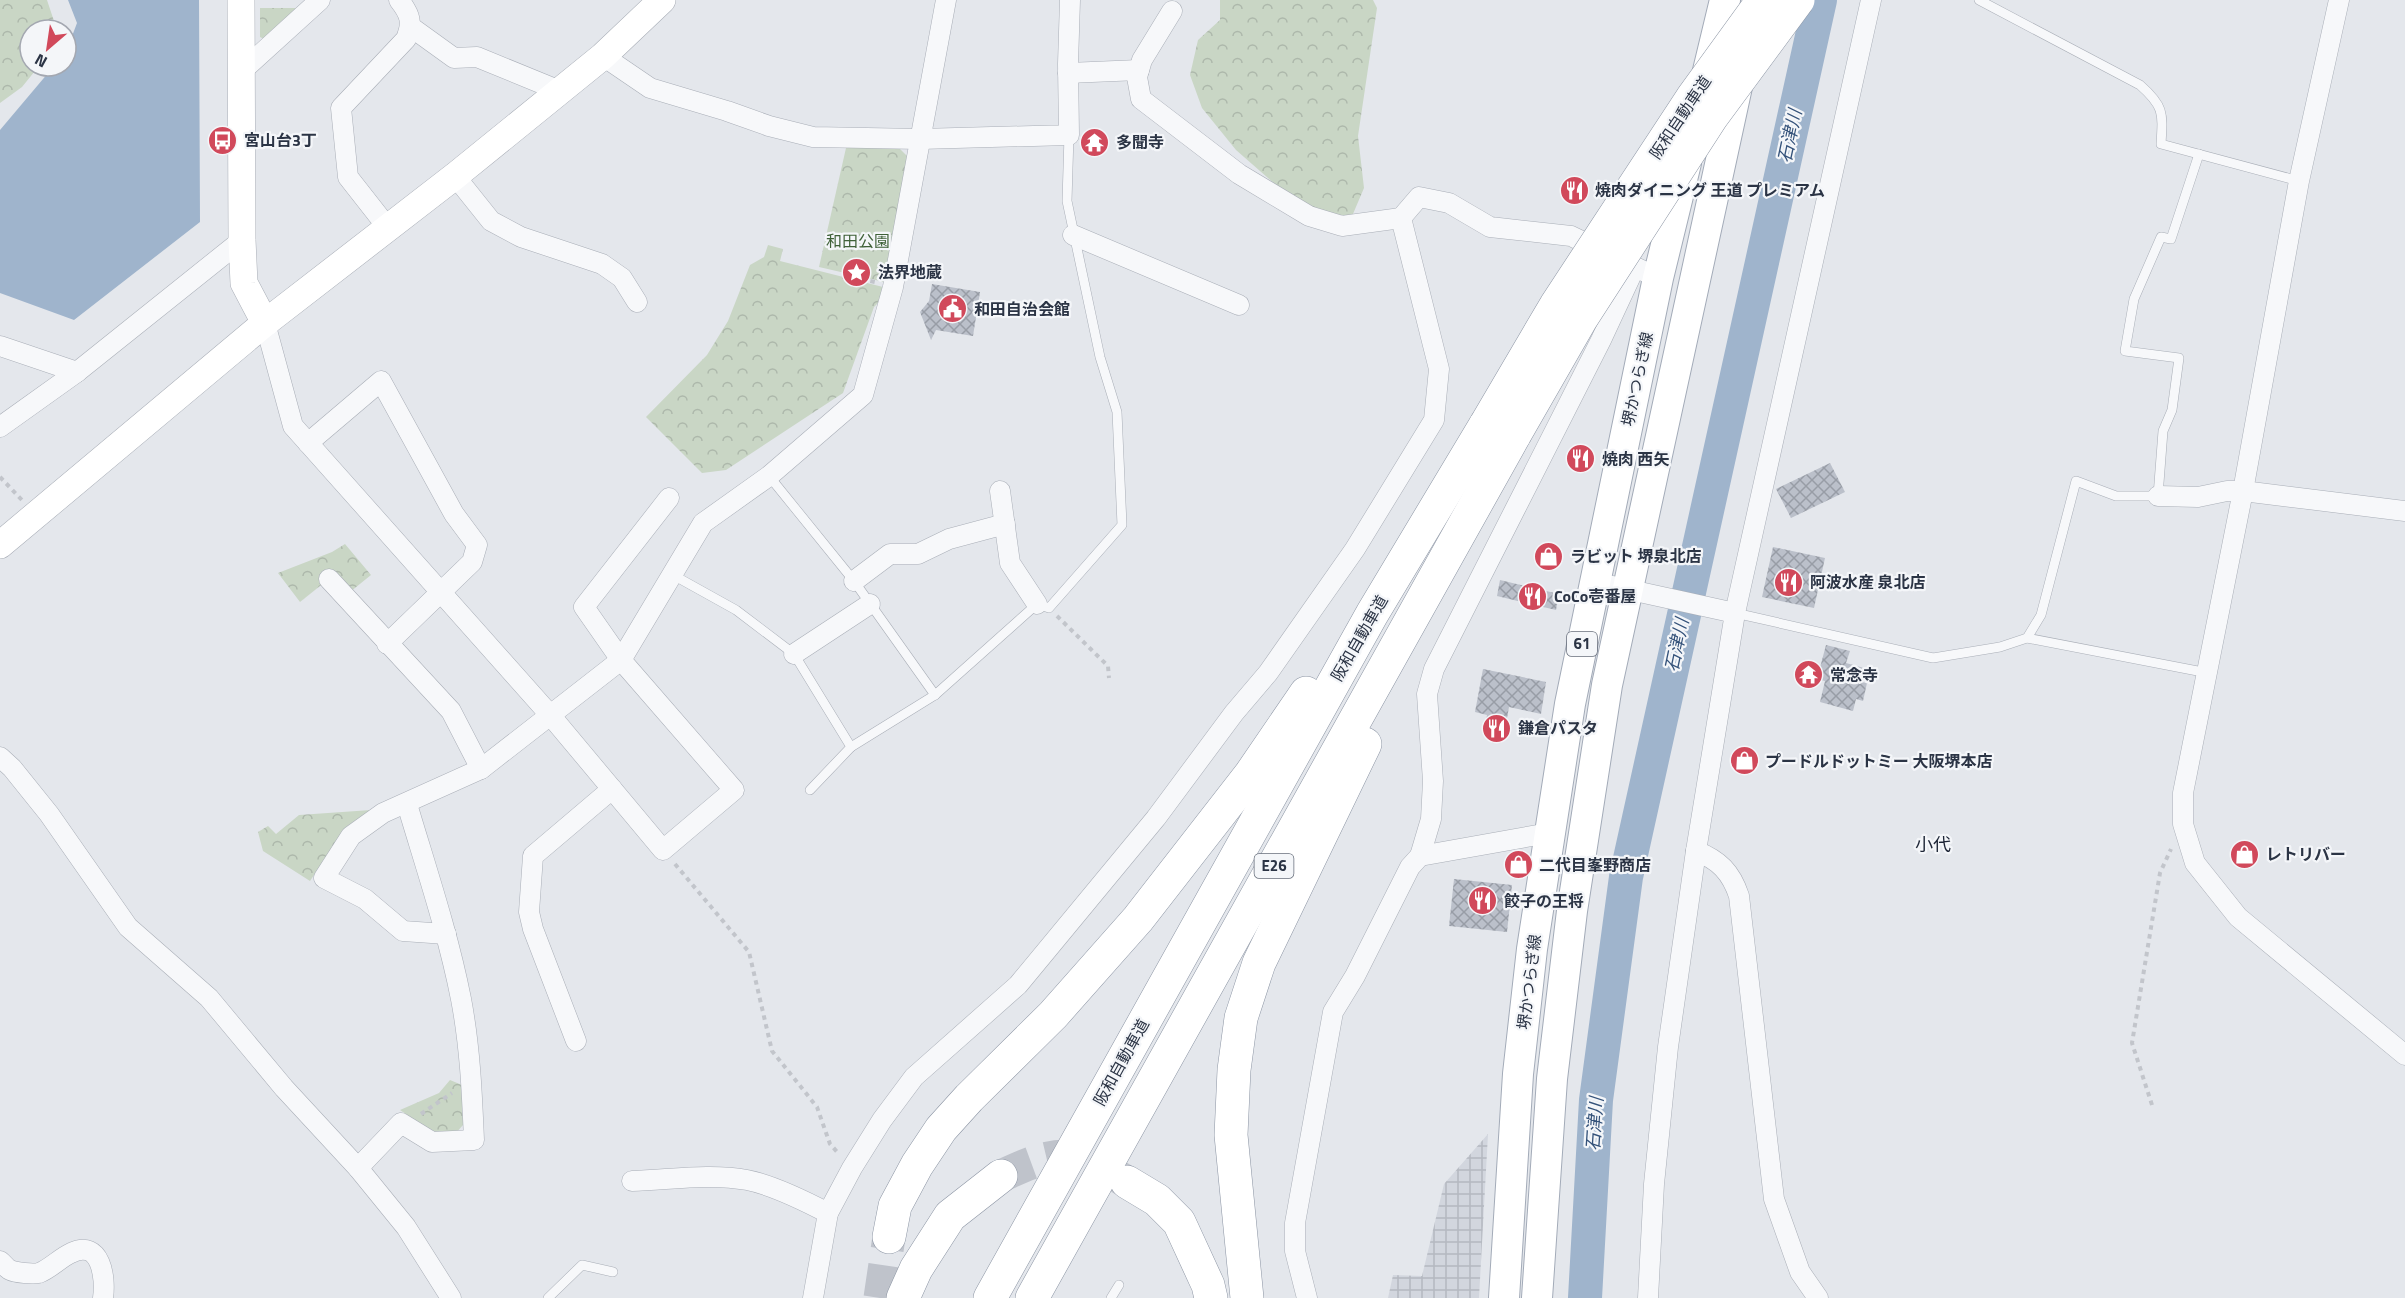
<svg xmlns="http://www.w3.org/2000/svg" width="2405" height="1298" viewBox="0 0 2405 1298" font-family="'Titillium Web','Noto Sans JP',sans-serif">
<defs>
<pattern id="industrial-grid" width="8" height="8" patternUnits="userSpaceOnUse" patternTransform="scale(1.5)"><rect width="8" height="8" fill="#d2d6de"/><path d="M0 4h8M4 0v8" fill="none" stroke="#b4b8c0"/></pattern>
<pattern id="forest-crowns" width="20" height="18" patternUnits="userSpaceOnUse" patternTransform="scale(1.5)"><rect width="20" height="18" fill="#c9d6c5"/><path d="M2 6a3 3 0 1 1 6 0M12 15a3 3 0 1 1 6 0" fill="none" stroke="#adb8ab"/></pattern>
<pattern id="building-cross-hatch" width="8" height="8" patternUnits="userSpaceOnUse" patternTransform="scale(1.5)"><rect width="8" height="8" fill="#bbc0ca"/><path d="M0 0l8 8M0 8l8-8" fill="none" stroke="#989da6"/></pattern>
</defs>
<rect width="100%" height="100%" fill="#e4e7ec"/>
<polygon fill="url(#industrial-grid)" points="1488,1134 1479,1298 1388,1298 1393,1275 1422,1276 1444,1184"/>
<g fill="url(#forest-crowns)">
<polygon points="0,0 47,0 57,30 30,30 30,66 39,66 22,87 0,103"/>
<polygon points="1220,0 1373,0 1377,8 1358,136 1364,188 1350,221 1293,200 1236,150 1202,108 1190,75 1198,40 1220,20"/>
<polygon points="260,8 301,8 268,41 260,37"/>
<polygon points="846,148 899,148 908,157 884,282 819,267"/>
<path d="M768,245L783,249L780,261L883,287C882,296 881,301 874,307L843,393L726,470L702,473L646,417L707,355L728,321L750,265L764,257Z"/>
<polygon points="345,544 371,575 350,592 335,574 300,602 278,573 332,552"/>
<polygon points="371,810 346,827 310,881 263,851 258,832 268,826 276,834 299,815"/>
<polygon points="450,1080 462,1085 463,1125 456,1133 435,1134 400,1110 439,1093"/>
</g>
<polygon fill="#9fb4cc" points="68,0 199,0 200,222 74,320 0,293 0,130 54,66 66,66 66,52 77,23"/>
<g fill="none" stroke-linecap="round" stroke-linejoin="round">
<polyline stroke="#9fb4cc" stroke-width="34" points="1585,1298 1596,1100 1626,877 1820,0"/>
</g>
<g fill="url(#building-cross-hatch)">
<polygon points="932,284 980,292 973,336 936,330 931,340 920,312 929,301"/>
<polygon points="1830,463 1845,492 1791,518 1776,489"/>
<polygon points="1773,547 1825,558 1814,608 1762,597"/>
<polygon points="1500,580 1559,594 1556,610 1497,596"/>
<polygon points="1826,645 1850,651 1846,663 1864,668 1861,682 1867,683 1863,701 1856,699 1853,711 1820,702 1825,681 1817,679"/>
<polygon points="1483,669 1546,682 1541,714 1509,707 1504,735 1484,732 1487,715 1475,712"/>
<polygon points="1454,879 1512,885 1507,932 1449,926"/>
</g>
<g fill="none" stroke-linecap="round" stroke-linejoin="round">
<g stroke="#bfc3cb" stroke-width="33" stroke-dasharray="33 16" stroke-linecap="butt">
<path d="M1001,1176C1023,1166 1051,1152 1075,1157C1093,1160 1112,1173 1127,1182"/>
<polyline points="880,1298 889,1237"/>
</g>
<defs>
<g id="lane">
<path d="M1979,0L2140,85C2164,106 2163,113 2161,144L2299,181"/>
<polyline points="769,476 854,581 935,695"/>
<polyline points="673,575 736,610 794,654 851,747 810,790"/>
<polyline points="1735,613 1933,658 2000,647 2027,638 2208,673"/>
<polyline points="2027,638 2041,615 2076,481 2116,496 2158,496 2163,431 2172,410 2179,358 2125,351 2134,299 2161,237 2171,239 2199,154"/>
<polyline points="851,747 935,695 1037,604 1049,608 1122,525 1117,412 1100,357 1067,201 1069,135"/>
<polyline points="548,1298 582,1265 613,1272"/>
<polyline points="1111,1298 1119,1285"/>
</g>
<g id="street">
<polyline points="2339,0 2299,181 2243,491 2183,793 2183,824 2195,863 2238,917 2405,1055"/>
<polyline points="1172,11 1142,60 1137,77 1141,99 1239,174 1309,216 1342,226 1401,218"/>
<polyline points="411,27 454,58 477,57 560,91"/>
<polyline points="603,56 650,88 727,111 769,126 813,137 920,139 1069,135 1068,64 1070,0"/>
<polyline points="242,71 320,0"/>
<polyline points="1068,73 1139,70"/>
<polyline points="455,176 491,221 521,237 602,264 622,278 637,302"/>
<path d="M388,228L348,177L341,108L406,39C413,22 410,14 399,0"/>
<polyline points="1073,235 1239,305"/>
<polyline points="265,323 293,426 551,716 663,850 734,790 621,660 584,607 669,498"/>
<polyline points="0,346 77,372"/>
<polyline points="0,427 77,372 242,240"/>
<polyline points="308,443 381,381 454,514 477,545 472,562 387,644"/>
<polyline points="1000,491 1010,563 1037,604"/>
<polyline points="2158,496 2198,497 2227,491 2243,491 2405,511"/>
<polyline points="329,579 451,711 481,769"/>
<polyline points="854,581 890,554 918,554 949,539 1005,524"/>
<polyline points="1594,582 1735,613"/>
<polyline points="794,654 870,604"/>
<polyline points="0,757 12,768 49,814 128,927 209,998 284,1088 358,1168 406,1227 451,1298"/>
<path d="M1696,851C1719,860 1731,872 1739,896L1774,1199L1800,1272L1818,1298"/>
<polyline points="1420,856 1431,819 1433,781 1427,694 1434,669 1601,340 1635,267"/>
<polyline points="446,934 403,931 365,899 324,878 351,836 383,813 481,769 621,660 703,523 769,476 863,395 893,287 946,0"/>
<polyline points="576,1041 533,929 529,912 533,856 612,789"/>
<path d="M358,1168L401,1123L432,1142L474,1140C472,1093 470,1046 461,999C448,933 426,868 407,804"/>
<path d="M632,1181C669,1180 710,1173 747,1180C773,1185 805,1201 828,1213"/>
<path d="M0,1261C3,1263 7,1269 10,1270C16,1273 33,1274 39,1273C50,1269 60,1258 71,1253C101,1238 106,1278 103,1298"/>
<polyline points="813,1298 828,1213 852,1168 882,1120 914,1077 1018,985 1156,818 1234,713 1268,673 1355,549 1434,420 1439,369 1401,218 1419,197 1449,203 1490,227 1571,236 1658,278"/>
<polyline points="1307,1298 1295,1251 1295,1223 1333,1012 1355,976 1410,867 1420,856 1549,833"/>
<polyline points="1648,1298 1654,1184 1668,1047 1696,851 1735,613 1871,0"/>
</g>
<g id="secondary">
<polyline points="241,0 242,240 244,283 265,323"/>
<polyline points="0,545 265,323 455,176 603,56 662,0"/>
</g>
<g id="primary">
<polyline points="1707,75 1725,0"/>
<polyline points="1504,1298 1518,1074 1532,949 1570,704 1658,278 1686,163"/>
<polyline points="1537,1298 1552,1079 1572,911 1607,685 1738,82"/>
</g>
<g id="highway">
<polyline points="1127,1182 1157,1200 1179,1222 1208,1285 1211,1298"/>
<polyline points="889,1237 895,1206 917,1165 941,1129 969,1098 1053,1015 1138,919 1250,775 1306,693"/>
<polyline points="903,1298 916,1269 950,1216 1001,1176"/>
<polyline points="990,1298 1372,614 1486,424"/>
<polyline points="1032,1298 1515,434"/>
<polyline points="1247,1298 1231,1135 1234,1070 1241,1018 1259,963 1365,744"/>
</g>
</defs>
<use href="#lane" stroke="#a9aeb7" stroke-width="10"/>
<use href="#street" stroke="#a9aeb7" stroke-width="21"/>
<use href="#secondary" stroke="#a9aeb7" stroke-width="28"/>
<use href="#primary" stroke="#a3abb8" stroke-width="32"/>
<use href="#highway" stroke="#8b94a3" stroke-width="34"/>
<g stroke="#c2c5cb" stroke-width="4" stroke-dasharray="4.5 4.5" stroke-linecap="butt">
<polyline points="847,266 845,276 875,282"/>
<polyline points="0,477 22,500"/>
<polyline points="1057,616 1108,666 1109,678"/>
<polyline points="675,864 749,952 772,1051 817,1107 830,1144 839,1154"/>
<polyline points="2152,1105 2132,1043 2160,873 2171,849"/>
<polyline points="421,1114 452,1093"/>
</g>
<use href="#lane" stroke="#f7f8fa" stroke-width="9"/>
<use href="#street" stroke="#f7f8fa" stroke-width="20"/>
<use href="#secondary" stroke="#fff" stroke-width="27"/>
<use href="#primary" stroke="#fff" stroke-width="30"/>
<use href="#highway" stroke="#fff" stroke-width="33"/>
<defs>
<g id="highway-bridge">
<polyline points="1486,424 1556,305 1692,98 1763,0"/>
<polyline points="1515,434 1581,319 1711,118 1798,0"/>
</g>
</defs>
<use href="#highway-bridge" stroke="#8b94a3" stroke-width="34" stroke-linecap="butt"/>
<use href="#highway-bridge" stroke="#fff" stroke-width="33"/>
</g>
<defs>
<symbol id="bus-disc" viewBox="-11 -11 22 22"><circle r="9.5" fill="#d1495b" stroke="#f4f6f9"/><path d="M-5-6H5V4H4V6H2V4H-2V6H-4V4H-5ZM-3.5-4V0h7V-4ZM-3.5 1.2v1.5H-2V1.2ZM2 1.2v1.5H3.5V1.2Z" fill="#fff"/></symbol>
<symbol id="temple-disc" viewBox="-11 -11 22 22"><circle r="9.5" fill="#d1495b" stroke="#f4f6f9"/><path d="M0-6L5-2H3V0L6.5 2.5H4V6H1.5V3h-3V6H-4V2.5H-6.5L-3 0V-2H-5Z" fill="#fff"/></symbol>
<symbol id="restaurant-disc" viewBox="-11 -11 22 22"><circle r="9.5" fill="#d1495b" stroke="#f4f6f9"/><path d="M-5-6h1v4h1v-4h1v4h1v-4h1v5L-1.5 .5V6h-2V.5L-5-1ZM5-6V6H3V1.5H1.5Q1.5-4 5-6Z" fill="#fff"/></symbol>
<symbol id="sight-disc" viewBox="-11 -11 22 22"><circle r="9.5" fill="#d1495b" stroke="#f4f6f9"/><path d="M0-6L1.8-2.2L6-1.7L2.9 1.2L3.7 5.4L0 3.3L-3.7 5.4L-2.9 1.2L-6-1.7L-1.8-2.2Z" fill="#fff"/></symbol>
<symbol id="civic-disc" viewBox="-11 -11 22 22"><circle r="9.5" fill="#d1495b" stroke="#f4f6f9"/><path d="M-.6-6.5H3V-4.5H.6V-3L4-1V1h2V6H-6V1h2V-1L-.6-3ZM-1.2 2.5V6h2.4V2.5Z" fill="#fff"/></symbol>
<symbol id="shop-disc" viewBox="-11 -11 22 22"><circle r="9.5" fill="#d1495b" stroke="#f4f6f9"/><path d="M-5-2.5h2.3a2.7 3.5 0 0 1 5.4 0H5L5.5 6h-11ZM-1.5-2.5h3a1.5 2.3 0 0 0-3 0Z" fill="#fff"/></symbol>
</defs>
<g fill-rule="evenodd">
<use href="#bus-disc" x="206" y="124" width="33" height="33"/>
<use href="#temple-disc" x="1078" y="126" width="33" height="33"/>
<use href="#restaurant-disc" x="1558" y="174" width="33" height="33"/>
<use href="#sight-disc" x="840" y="256" width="33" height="33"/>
<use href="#civic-disc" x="936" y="292" width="33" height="33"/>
<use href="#restaurant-disc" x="1564" y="442" width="33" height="33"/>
<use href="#shop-disc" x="1532" y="540" width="33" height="33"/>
<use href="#restaurant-disc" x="1772" y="566" width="33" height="33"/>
<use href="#restaurant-disc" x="1516" y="580" width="33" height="33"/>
<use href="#temple-disc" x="1792" y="658" width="33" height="33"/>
<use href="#restaurant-disc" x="1480" y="712" width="33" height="33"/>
<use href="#shop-disc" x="1728" y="744" width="33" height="33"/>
<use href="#shop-disc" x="2228" y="838" width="33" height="33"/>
<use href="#shop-disc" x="1502" y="848" width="33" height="33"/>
<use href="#restaurant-disc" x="1466" y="884" width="33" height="33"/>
</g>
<g text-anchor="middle" stroke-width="4.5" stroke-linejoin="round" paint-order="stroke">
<g fill="#f4f6f9" stroke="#676e7b" stroke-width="1.5">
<rect x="1567" y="632" width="30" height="24" rx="4.5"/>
<rect x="1254.5" y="854" width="39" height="24" rx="4.5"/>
</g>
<g font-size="15" font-weight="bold" fill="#2b3445">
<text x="1582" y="649">61</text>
<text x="1274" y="871">E26</text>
</g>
<g font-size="16" fill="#2b3445" stroke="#f4f6f9">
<text transform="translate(1680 117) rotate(-56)" y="6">阪和自動車道</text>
<text transform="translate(1637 379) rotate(-78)" y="6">堺かつらぎ線</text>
<text transform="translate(1359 638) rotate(-60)" y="6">阪和自動車道</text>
<text transform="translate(1529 982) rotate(-83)" y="6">堺かつらぎ線</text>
<text transform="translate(1121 1062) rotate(-61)" y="6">阪和自動車道</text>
</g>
<g font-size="16" font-weight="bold" fill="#2b3445" stroke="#f4f6f9" text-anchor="start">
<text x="244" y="146">宮山台3丁</text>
<text x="1116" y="148">多聞寺</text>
<text x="1595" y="196">焼肉ダイニング 王道 プレミアム</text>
<text x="878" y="278">法界地蔵</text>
<text x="974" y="315">和田自治会館</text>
<text x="1602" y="465">焼肉 西矢</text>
<text x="1570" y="562">ラビット 堺泉北店</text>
<text x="1810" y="588">阿波水産 泉北店</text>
<text x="1554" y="602">CoCo壱番屋</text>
<text x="1830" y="681">常念寺</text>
<text x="1518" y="734">鎌倉パスタ</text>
<text x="1765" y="767">プードルドットミー 大阪堺本店</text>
<text x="2266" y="860">レトリバー</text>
<text x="1539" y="871">二代目峯野商店</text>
<text x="1504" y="907">餃子の王将</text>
</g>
<g font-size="16" fill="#3f6138" stroke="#f4f6f9">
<text x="858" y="247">和田公園</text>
</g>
<g font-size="18" font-style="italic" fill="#34527a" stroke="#f4f6f9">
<text transform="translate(1790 136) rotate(-78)" y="6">石津川</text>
<text transform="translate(1677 645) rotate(-78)" y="6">石津川</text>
<text transform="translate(1595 1124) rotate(-86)" y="6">石津川</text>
</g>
<g font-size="18" fill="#1d2536" stroke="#f4f6f9">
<text x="1933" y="851">小代</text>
</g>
</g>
<g transform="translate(48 48) rotate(209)"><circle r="28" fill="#f4f6f9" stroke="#a4a8b1" stroke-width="1.5"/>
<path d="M0-4.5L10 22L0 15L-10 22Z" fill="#d1495b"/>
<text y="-9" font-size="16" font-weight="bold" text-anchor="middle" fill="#2b3445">N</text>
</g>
</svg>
